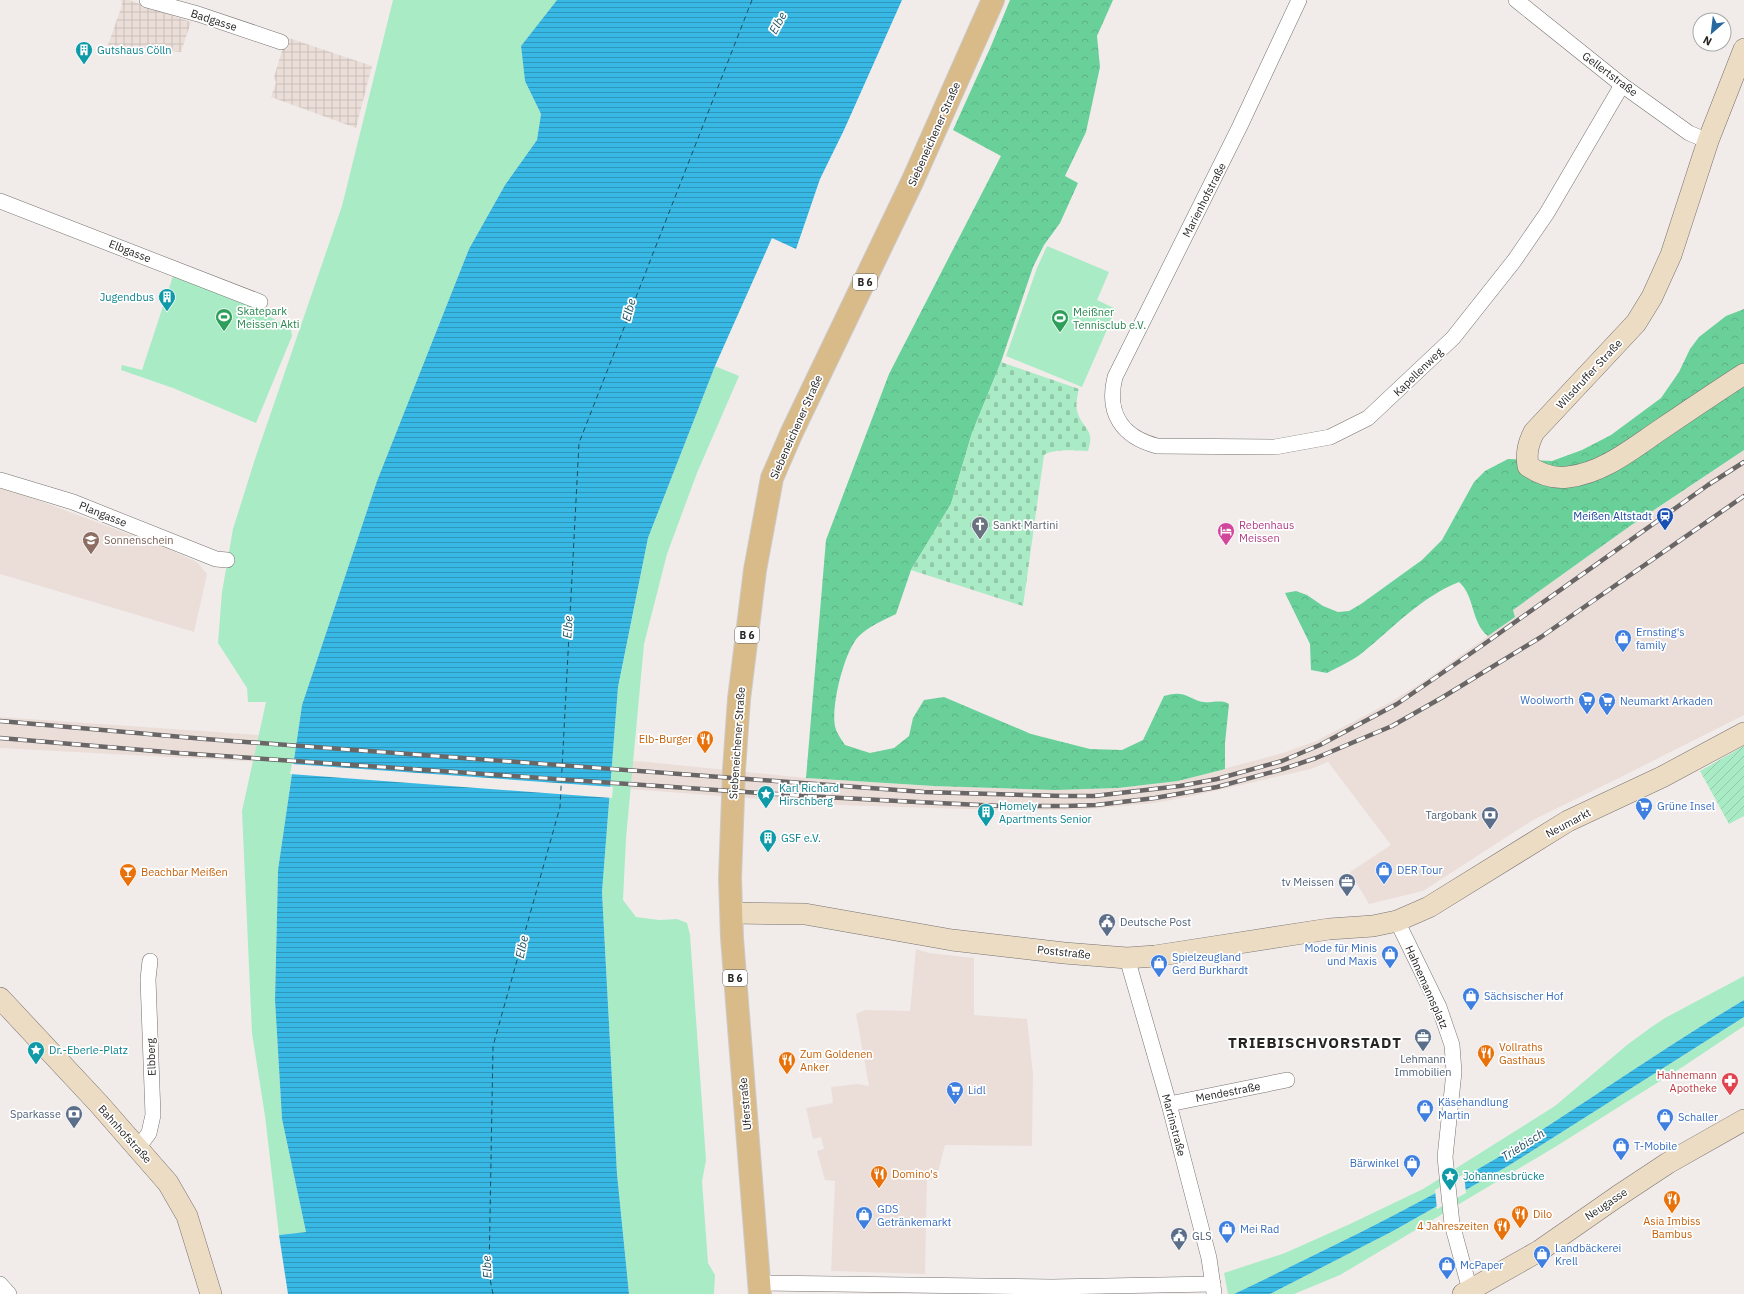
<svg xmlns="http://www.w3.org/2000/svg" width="1744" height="1294" viewBox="0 0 1744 1294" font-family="'IBM Plex Sans',sans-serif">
<defs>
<pattern id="industrial-grid" width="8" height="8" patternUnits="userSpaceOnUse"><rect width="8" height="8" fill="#ebded9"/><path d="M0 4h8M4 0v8" fill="none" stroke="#cabeba"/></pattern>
<pattern id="forest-crowns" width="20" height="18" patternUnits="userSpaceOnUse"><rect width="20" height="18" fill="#69d09a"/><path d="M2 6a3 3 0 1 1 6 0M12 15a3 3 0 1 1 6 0" fill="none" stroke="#5bb285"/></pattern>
<pattern id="cemetery-stones" width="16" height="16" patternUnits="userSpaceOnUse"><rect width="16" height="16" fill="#a9ebc5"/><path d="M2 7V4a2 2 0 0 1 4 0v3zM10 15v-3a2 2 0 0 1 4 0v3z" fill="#91c9a9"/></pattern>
<pattern id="garden-furrows" width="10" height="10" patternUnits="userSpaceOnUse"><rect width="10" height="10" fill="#a9ebc5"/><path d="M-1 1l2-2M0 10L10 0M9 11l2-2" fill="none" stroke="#91c9a9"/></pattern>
<pattern id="water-rules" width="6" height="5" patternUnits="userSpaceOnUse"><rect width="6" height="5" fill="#38b8e4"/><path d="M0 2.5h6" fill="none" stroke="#2f95b9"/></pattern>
</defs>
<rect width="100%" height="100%" fill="#f1ecea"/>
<g fill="#ebded9">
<polygon points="1744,450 1744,715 1617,779 1533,820 1423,891 1369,904 1350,872 1391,845 1328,762 1311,769 1188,797 1155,803 1079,810 995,810 839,805 300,764 0,748 0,717 648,762 806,778 934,786 1055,790 1118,788 1178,781 1283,753 1316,741 1389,703 1421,683 1515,617 1513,610 1630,526"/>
<polygon points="0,486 166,548 197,562 207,574 194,632 0,574"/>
<polygon points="916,949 929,953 974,958 974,1015 1027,1019 1033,1074 1032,1146 945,1145 936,1180 927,1179 925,1274 831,1271 835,1181 825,1180 817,1151 824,1149 821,1137 813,1139 806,1108 833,1103 831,1087 858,1084 869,1086 856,1014 865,1010 910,1011"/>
</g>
<g fill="url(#industrial-grid)">
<polygon points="121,0 129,0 191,22 181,52 108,45 122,5"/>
<polygon points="286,37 372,66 356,128 271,97 276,83 274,77"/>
</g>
<g fill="#a9ebc5">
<polygon points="393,0 557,0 521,46 525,81 541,114 537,140 505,185 469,249 377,481 302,705 278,870 275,1000 282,1119 306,1232 279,1235 265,1116 252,1033 242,811 266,702 248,702 247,688 218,643 222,592 233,529 255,459 342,206"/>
<polygon points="1047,246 1109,272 1097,300 1116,309 1082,387 1006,356 1037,268"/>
<polygon points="174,273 253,307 291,329 292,336 256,423 173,388 121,370 122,365 142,370"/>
<polygon points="715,366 739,376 697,473 667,554 644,644 626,838 623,900 636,917 659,920 677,919 687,923 690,935 706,1160 702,1181 708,1263 715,1275 714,1294 629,1294 617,1174 602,892 618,687 648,538"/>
<path d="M1744,976V1000C1660,1050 1580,1107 1497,1158C1412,1209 1323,1251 1234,1294H1228L1224,1273L1285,1253L1350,1224L1423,1189L1555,1106L1627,1045L1650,1028L1665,1018Z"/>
<polygon points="1744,1017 1744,1026 1684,1066 1555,1147 1340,1275 1294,1294 1270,1294 1393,1231 1508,1166"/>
</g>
<g fill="url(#forest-crowns)">
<path d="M1010,0H1113L1097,36L1100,67L1086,132L1065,176L1078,183L1060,223L1044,245L1033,267L1001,362L972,433L951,504L911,570L896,614C884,620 869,626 859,636C844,651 831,706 835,726C836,733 842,740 845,745L870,753L894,748L909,736L913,718L924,700L944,697L1031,734L1090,749L1122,750L1143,740L1164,696C1169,695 1174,693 1180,694C1189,695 1194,701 1204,702C1212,703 1222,699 1229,704L1225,743V769L1178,781L1118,788L1055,790L934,786L806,778L826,540L889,374L1001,156L953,130L991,46Z"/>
<path d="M1744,309V450L1630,526L1513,610L1515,617L1488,636C1471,623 1475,596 1459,582C1421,597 1393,628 1362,653C1352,661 1338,667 1327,673L1311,670L1310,644L1285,593L1296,591L1307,595L1323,606L1338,612L1349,611L1361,604L1422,560L1442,540L1474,482L1485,471L1508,459L1552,461L1582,450L1611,435L1661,398L1679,372L1690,349L1699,337L1726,316Z"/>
</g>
<path fill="url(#cemetery-stones)" d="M1001,362L1079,389C1077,397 1075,406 1078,414C1084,430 1095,429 1088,451C1075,451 1056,448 1044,455L1023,606L911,570L951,504L972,433Z"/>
<polygon fill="url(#garden-furrows)" points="1744,746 1744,816 1729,824 1700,771"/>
<g fill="url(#water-rules)">
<polygon points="557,0 902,0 844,130 820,179 796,249 772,238 715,366 648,538 618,687 602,892 617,1174 629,1294 288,1294 279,1235 306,1232 282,1119 275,1000 278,870 302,705 377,481 469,249 505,185 537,140 541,114 525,81 521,46"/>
<path d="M1744,1000V1017L1508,1166L1393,1231L1270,1294H1234C1323,1251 1412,1209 1497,1158C1580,1107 1660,1050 1744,1000Z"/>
</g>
<g fill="#f1ecea">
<polygon points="292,764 613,787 612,798 290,774"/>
<polygon points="1464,1174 1466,1193 1437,1209 1435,1190"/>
</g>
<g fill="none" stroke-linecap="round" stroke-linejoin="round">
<polyline stroke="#1d5063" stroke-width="1" stroke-dasharray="5 4" stroke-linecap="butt" points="493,1294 489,1274 493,1046 560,807 579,443 752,0"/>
<defs>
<g id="street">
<polyline points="147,0 198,14 281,42"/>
<path d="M1299,0L1240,126L1115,377C1106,413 1122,437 1157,446L1275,447L1330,437L1368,418L1453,338L1514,261L1547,213L1622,85"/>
<polyline points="1516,0 1622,85 1689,133 1708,141"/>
<polyline points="0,201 260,302"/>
<polyline points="0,480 73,502 216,559 227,560"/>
<polyline points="1397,921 1439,1007 1452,1045 1454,1072 1445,1157 1452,1224 1471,1294"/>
<polyline points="1127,958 1169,1104 1209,1258 1214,1293"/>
<polyline points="1169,1104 1287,1080"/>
<polyline points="138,1148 149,1133 153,1115 148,979 150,961"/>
<polyline points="760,1283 1052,1287 1213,1284"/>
<polyline points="0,1284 9,1294"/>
</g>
<g id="secondary">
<path d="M1744,49L1708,141L1671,255L1652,297L1636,323L1534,432C1528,444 1526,453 1528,466C1541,475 1553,479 1568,477C1603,473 1632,449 1660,430C1688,411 1716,392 1744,374"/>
<polyline points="731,913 805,914 952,940 1064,953 1127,958 1155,956 1329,929 1373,926 1397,921 1429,907 1568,821 1662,777 1744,733"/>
<polyline points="0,998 99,1104 168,1183 187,1216 211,1294"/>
<polyline points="1463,1294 1539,1251 1618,1196 1668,1163 1744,1120"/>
</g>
<polyline id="primary" points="760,1294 732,938 730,878 734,770 739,699 755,570 772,478 792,432 913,180 993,0"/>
</defs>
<use href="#street" stroke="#767270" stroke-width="16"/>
<use href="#secondary" stroke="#767270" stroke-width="22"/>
<use href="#primary" stroke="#cbcbca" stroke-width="24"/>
<use href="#street" stroke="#fff" stroke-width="15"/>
<use href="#secondary" stroke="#ecdcc4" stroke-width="21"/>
<use href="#primary" stroke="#d9ba89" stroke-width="22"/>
<defs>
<g id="rail">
<polyline points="0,721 205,739 924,792 1063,796 1094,796 1180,786 1217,779 1282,761 1320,745 1397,704 1480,647 1708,485 1744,462"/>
<polyline points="0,738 178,753 805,796 917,802 1001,806 1066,806 1096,805 1155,798 1217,787 1283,769 1316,758 1392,726 1443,697 1541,637 1744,496"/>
</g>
</defs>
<use href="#rail" stroke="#696665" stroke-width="4.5"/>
<use href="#rail" stroke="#fff" stroke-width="3" stroke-dasharray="9" stroke-linecap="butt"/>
</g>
<defs>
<symbol id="building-pin" viewBox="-11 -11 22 30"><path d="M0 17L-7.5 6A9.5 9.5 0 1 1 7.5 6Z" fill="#0f9aa8" stroke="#fff"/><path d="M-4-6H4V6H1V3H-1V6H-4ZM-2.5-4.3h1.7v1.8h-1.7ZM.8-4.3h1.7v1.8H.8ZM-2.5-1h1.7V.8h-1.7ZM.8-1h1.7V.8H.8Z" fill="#fff"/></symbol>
<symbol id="stadium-pin" viewBox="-11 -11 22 30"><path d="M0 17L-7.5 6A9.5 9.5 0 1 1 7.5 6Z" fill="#2e9e5b" stroke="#fff"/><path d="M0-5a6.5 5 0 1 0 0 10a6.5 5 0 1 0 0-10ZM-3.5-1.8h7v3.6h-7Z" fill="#fff"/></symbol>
<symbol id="station-pin" viewBox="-11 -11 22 30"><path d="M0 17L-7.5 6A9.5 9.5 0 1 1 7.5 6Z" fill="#1a4fb4" stroke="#fff"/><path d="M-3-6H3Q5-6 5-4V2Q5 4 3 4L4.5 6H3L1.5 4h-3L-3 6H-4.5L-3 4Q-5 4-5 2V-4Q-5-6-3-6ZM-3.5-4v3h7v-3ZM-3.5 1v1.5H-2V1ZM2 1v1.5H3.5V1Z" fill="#fff"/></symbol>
<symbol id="church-pin" viewBox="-11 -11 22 30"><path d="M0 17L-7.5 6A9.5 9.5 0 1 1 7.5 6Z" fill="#6b7280" stroke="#fff"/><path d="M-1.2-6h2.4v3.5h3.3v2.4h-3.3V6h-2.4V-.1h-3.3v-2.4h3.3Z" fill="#fff"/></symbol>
<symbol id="hotel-pin" viewBox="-11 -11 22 30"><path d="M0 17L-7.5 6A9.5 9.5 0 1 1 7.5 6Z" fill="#d1479c" stroke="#fff"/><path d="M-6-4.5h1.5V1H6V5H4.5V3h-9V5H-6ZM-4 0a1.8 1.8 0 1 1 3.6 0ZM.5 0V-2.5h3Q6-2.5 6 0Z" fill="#fff"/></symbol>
<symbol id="school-pin" viewBox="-11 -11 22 30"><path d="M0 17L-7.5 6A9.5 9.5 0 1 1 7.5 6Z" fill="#8d6e63" stroke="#fff"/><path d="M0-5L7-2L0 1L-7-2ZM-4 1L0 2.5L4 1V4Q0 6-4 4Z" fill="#fff"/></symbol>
<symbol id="shop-pin" viewBox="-11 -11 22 30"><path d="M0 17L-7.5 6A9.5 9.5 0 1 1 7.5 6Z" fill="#3f7fe0" stroke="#fff"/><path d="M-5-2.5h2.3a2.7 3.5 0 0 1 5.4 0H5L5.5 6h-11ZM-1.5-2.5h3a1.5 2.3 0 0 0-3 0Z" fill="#fff"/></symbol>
<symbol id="supermarket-pin" viewBox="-11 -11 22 30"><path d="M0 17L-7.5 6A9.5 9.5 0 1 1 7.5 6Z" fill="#3f7fe0" stroke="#fff"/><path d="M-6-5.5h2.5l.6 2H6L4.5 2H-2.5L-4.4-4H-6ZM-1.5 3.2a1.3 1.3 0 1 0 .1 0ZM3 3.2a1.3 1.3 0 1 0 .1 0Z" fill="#fff"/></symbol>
<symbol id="restaurant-pin" viewBox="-11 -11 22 30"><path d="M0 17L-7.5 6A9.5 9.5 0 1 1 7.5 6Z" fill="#e8710a" stroke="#fff"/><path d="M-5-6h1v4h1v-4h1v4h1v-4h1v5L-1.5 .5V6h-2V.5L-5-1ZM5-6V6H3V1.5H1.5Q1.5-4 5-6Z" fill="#fff"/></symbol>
<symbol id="sight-pin" viewBox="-11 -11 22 30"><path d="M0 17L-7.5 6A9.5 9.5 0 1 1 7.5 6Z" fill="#0f9aa8" stroke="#fff"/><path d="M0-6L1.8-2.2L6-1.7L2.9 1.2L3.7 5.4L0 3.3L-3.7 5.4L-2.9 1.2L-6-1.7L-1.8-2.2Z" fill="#fff"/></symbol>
<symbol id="bank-pin" viewBox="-11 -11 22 30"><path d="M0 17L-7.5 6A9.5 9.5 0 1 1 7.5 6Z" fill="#5c6f8a" stroke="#fff"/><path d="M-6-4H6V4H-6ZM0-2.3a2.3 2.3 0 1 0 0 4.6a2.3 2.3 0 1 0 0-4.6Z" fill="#fff"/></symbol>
<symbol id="bar-pin" viewBox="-11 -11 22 30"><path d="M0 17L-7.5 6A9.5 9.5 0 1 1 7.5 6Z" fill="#e8710a" stroke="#fff"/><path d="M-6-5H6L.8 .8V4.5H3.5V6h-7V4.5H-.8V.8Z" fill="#fff"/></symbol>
<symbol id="office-pin" viewBox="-11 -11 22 30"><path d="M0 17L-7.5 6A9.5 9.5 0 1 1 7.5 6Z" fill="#5c6f8a" stroke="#fff"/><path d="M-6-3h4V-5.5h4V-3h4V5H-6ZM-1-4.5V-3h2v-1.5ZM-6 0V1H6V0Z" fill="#fff"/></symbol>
<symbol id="civic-pin" viewBox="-11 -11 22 30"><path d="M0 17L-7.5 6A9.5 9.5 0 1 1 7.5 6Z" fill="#5c6f8a" stroke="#fff"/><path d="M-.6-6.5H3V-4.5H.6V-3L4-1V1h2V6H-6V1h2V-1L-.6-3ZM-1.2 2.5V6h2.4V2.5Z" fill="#fff"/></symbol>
<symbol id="pharmacy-pin" viewBox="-11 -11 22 30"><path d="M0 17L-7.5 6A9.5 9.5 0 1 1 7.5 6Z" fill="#e0444e" stroke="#fff"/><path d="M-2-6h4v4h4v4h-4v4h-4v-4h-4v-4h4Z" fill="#fff"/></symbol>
</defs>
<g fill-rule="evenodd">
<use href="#building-pin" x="74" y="40" width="20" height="27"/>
<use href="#building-pin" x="157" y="287" width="20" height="27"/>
<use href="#stadium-pin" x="214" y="307" width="20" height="27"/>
<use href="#stadium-pin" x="1050" y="308" width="20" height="27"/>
<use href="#station-pin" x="1655" y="506" width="20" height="27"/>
<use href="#church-pin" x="970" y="515" width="20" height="27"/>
<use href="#hotel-pin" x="1216" y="521" width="20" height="27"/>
<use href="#school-pin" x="81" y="530" width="20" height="27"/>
<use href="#shop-pin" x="1613" y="628" width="20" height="27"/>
<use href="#supermarket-pin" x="1577" y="690" width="20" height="27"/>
<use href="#supermarket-pin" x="1597" y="691" width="20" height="27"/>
<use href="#restaurant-pin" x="695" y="729" width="20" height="27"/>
<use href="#sight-pin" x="756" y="784" width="20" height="27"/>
<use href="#supermarket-pin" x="1634" y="796" width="20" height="27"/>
<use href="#building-pin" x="976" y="802" width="20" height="27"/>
<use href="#bank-pin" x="1480" y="805" width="20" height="27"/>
<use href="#building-pin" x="758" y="828" width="20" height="27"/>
<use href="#shop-pin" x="1374" y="860" width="20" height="27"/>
<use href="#bar-pin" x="118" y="862" width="20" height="27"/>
<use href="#office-pin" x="1337" y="872" width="20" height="27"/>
<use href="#civic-pin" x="1097" y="912" width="20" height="27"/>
<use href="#shop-pin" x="1380" y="944" width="20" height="27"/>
<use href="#shop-pin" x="1149" y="953" width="20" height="27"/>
<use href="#shop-pin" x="1461" y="986" width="20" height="27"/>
<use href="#office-pin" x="1413" y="1027" width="20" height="27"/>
<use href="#sight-pin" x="26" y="1040" width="20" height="27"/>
<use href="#restaurant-pin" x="1476" y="1043" width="20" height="27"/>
<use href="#restaurant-pin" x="777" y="1050" width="20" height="27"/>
<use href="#pharmacy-pin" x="1720" y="1071" width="20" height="27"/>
<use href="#supermarket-pin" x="945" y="1080" width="20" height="27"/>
<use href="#shop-pin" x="1415" y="1098" width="20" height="27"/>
<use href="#bank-pin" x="64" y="1104" width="20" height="27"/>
<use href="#shop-pin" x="1655" y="1107" width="20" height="27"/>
<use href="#shop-pin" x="1611" y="1136" width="20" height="27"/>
<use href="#shop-pin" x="1402" y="1153" width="20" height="27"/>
<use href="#restaurant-pin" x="869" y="1164" width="20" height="27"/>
<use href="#sight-pin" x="1440" y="1166" width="20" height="27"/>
<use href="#restaurant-pin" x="1662" y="1189" width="20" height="27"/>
<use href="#restaurant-pin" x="1510" y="1204" width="20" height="27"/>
<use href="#shop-pin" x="854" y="1205" width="20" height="27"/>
<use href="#restaurant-pin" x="1492" y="1216" width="20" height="27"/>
<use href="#shop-pin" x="1217" y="1219" width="20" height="27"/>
<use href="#civic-pin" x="1169" y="1226" width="20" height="27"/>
<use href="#shop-pin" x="1532" y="1244" width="20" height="27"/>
<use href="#shop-pin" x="1437" y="1255" width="20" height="27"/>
</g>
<g text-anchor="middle" stroke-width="3.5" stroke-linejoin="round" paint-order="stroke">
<g fill="#fff" stroke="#686666" stroke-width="1">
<rect x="853" y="274" width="24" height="16" rx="3"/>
<rect x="735" y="627" width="24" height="16" rx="3"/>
<rect x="723" y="970" width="24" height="16" rx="3"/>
</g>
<g font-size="10" font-weight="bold" fill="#272524">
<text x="865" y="286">B 6</text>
<text x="747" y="639">B 6</text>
<text x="735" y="982">B 6</text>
</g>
<g font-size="11" fill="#272524" stroke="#fff">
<text transform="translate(214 20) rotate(18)" y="4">Badgasse</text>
<text transform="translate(1610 74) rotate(37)" y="4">Gellertstraße</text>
<text transform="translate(934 134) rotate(-66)" y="4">Siebeneichener Straße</text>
<text transform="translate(1204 200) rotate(-63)" y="4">Marienhofstraße</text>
<text transform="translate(130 251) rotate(21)" y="4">Elbgasse</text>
<text transform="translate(1418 372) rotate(-44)" y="4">Kapellenweg</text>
<text transform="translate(1589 374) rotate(-47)" y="4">Wilsdruffer Straße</text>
<text transform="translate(796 427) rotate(-66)" y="4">Siebeneichener Straße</text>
<text transform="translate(103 514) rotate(22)" y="4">Plangasse</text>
<text transform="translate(737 743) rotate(-86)" y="4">Siebeneichener Straße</text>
<text transform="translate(1568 823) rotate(-28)" y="4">Neumarkt</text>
<text transform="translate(1064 952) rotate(6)" y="4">Poststraße</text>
<text transform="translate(1427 987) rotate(66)" y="4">Hahnemannsplatz</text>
<text transform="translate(151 1057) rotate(-92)" y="4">Elbberg</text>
<text transform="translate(1228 1092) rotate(-11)" y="4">Mendestraße</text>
<text transform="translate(745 1104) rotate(-95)" y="4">Uferstraße</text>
<text transform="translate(1174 1125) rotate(75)" y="4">Martinstraße</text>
<text transform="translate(125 1134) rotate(48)" y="4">Bahnhofstraße</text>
<text transform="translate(1606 1204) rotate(-34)" y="4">Neugasse</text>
</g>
<g font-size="11" fill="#0d838f" stroke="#fff" text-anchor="start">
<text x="97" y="54">Gutshaus Cölln</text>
<text x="154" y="301" text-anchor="end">Jugendbus</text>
<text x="779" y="792">Karl Richard<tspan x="779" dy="13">Hirschberg</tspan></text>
<text x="999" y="810">Homely<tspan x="999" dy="13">Apartments Senior</tspan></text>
<text x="781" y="842">GSF e.V.</text>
<text x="49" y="1054">Dr.-Eberle-Platz</text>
<text x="1463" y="1180">Johannesbrücke</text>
</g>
<g font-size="11" fill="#27864d" stroke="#fff" text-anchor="start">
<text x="237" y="315">Skatepark<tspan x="237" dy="13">Meissen Akti</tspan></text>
<text x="1073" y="316">Meißner<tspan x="1073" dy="13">Tennisclub e.V.</tspan></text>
</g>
<g font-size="11" fill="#164399" stroke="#fff" text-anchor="end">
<text x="1652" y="520">Meißen Altstadt</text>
</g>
<g font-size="11" fill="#5b616d" stroke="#fff" text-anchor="start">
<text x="993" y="529">Sankt Martini</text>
</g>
<g font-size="11" fill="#b23c85" stroke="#fff" text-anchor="start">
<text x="1239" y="529">Rebenhaus<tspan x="1239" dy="13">Meissen</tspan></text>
</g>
<g font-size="11" fill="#785e54" stroke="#fff" text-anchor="start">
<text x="104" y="544">Sonnenschein</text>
</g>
<g font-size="11" fill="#366cbe" stroke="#fff" text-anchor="start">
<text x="1636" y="636">Ernsting's<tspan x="1636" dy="13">family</tspan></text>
<text x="1574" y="704" text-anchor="end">Woolworth</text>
<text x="1620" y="705">Neumarkt Arkaden</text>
<text x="1657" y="810">Grüne Insel</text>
<text x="1397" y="874">DER Tour</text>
<text x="1377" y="952" text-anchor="end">Mode für Minis<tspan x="1377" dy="13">und Maxis</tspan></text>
<text x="1172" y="961">Spielzeugland<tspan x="1172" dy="13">Gerd Burkhardt</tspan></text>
<text x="1484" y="1000">Sächsischer Hof</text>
<text x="968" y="1094">Lidl</text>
<text x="1438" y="1106">Käsehandlung<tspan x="1438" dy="13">Martin</tspan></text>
<text x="1678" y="1121">Schaller</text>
<text x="1634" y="1150">T-Mobile</text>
<text x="1399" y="1167" text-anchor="end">Bärwinkel</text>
<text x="877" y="1213">GDS<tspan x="877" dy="13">Getränkemarkt</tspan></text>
<text x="1240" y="1233">Mei Rad</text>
<text x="1555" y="1252">Landbäckerei<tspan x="1555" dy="13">Krell</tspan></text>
<text x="1460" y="1269">McPaper</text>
</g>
<g font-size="11" fill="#c56008" stroke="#fff" text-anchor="start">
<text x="692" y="743" text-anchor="end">Elb-Burger</text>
<text x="141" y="876">Beachbar Meißen</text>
<text x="1499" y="1051">Vollraths<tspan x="1499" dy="13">Gasthaus</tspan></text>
<text x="800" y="1058">Zum Goldenen<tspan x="800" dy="13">Anker</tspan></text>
<text x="892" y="1178">Domino's</text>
<text x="1533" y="1218">Dilo</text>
<text x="1672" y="1225" text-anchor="middle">Asia Imbiss<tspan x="1672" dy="13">Bambus</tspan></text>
<text x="1489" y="1230" text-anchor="end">4 Jahreszeiten</text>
</g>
<g font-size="11" fill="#4e5e75" stroke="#fff" text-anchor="end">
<text x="1477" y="819">Targobank</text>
<text x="1334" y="886">tv Meissen</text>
<text x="1120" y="926" text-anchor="start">Deutsche Post</text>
<text x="1423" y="1063" text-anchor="middle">Lehmann<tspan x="1423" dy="13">Immobilien</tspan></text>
<text x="61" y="1118">Sparkasse</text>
<text x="1192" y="1240" text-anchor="start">GLS</text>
</g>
<g font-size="11" fill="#be3a42" stroke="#fff" text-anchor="end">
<text x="1717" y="1079">Hahnemann<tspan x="1717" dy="13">Apotheke</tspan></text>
</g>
<g font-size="12" font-style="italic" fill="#1d5063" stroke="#fff">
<text transform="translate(778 23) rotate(-61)" y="4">Elbe</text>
<text transform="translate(629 310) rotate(-76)" y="4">Elbe</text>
<text transform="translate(568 627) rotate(-86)" y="4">Elbe</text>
<text transform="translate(522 947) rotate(-78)" y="4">Elbe</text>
<text transform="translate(1523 1145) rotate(-32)" y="4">Triebisch</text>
<text transform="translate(487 1267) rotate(-92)" y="4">Elbe</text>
</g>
<g font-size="15" font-weight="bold" letter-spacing="1" fill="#272524" stroke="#fff">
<text x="1315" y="1048">TRIEBISCHVORSTADT</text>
</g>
</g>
<g transform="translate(1712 32) rotate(208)"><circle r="19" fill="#ffffff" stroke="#a9a8a7"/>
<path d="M0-3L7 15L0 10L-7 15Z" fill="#27689e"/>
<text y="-6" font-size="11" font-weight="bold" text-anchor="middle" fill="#272524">N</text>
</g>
</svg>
